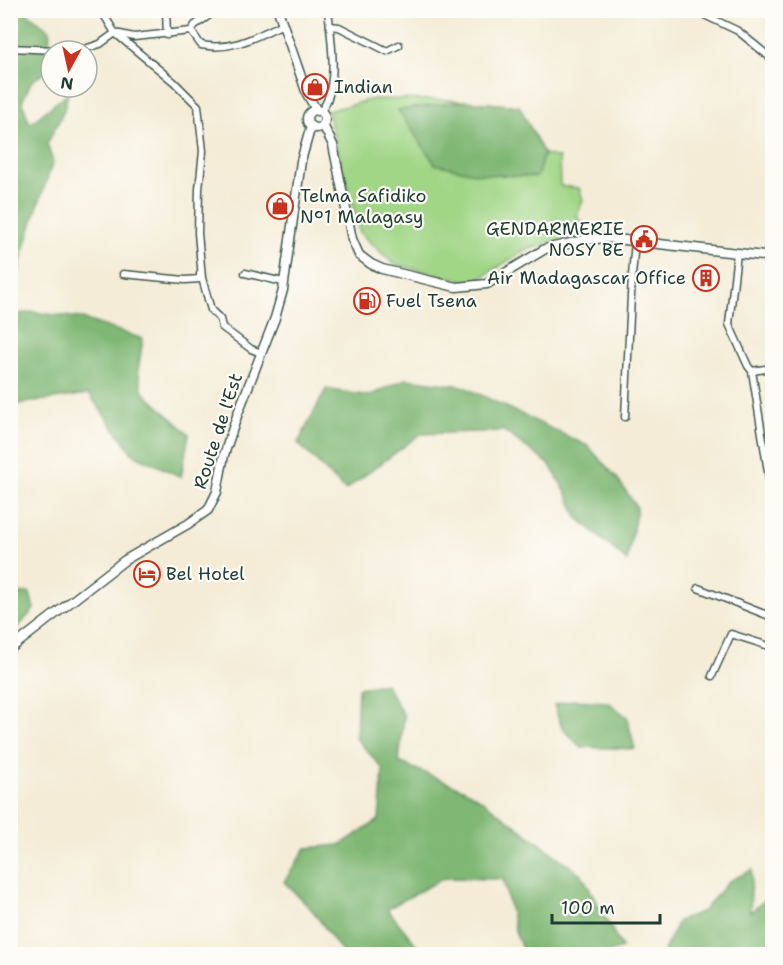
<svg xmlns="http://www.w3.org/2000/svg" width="783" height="965" viewBox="0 0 783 965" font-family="'Shantell Sans',sans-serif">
<rect width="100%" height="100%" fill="#fdfcf7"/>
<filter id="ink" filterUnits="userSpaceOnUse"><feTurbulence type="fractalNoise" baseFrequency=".0167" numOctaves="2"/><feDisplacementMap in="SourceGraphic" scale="12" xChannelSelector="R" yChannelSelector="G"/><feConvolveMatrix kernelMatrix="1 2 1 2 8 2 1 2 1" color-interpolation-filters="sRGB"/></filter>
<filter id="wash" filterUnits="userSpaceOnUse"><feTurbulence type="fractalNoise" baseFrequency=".008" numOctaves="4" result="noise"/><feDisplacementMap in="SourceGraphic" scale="24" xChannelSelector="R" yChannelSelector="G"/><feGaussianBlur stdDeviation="1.35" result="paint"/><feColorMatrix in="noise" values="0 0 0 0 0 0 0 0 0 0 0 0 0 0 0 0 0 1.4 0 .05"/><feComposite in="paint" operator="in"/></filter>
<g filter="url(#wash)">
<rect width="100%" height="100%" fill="#f4ecd7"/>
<polygon fill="#a1d687" stroke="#608a5e" stroke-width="1.5" points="373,99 451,100 519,106 544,154 559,158 560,186 579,188 583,200 577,217 582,221 583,240 559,241 525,250 473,283 394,264 360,233 327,111"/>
<g fill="#80b774" stroke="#507a54" stroke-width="1.5">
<polygon points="23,10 50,30 47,70 31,82 22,102 30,124 68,93 64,111 47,144 53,162 34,217 14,285 11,287 10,11"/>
<polygon points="465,101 519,106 544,154 537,177 478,174 435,164 398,110"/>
<polygon points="32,312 80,318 143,339 138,370 143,392 189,434 181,477 133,454 89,394 11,405 11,315"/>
<polygon points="406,379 462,386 588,446 617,478 637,508 627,561 578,518 567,494 550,465 504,431 421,434 345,490 298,443 326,389 369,396"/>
<polygon points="11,593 30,593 34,609 11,635"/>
<polygon points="386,684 404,716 399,762 465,790 480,799 582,875 622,948 603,954 524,954 516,934 503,879 444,878 387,909 424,954 340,954 342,952 313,911 284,882 306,848 340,845 379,820 383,769 356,738 358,688"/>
<polygon points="573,700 608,702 627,717 635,749 581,747 562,728 554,705"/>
<polygon points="752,870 750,912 772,895 772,954 666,954 664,951 678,921 703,911 729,881"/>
</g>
</g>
<g filter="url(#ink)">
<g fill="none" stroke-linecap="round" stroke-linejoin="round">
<defs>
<g id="street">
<polyline points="101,10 115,33 174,82 198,106 203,151 199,189 198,233 202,278 211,310 220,319 222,327 251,349 261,353"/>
<polyline points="166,10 167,35"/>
<polyline points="694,10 738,31 772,59"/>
<polyline points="330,26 339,27 387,51 399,45"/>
<path d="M191,31L201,45C233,51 255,37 283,24"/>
<polyline points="10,48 78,51 100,44 115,33 134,37 191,31 195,25 217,10"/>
<path d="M320,112C340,90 331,38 328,10"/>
<polyline points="737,253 729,324 748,366 752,371 772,497"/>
<polyline points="245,273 283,282"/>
<polyline points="123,274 185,280 200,279 200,274"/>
<polyline points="752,371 772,368"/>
<polyline points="625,417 632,276 635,241"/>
<polyline points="698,588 772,617"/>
<polyline points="712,676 731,634 772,647"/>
</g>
<g id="secondary">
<polyline points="278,10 307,94 317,111"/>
<circle cx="316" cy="119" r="9"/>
<polyline points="323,125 333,145 352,239 359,255 371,264 382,269 456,287 487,284 545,249 584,240 607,238 772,257"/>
<polyline points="10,649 125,560 188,524 208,510 217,492 224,455 238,413 275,318 283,290 301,161 311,126"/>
</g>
</defs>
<use href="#street" stroke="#3f574c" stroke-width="9"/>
<use href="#secondary" stroke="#3f574c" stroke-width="11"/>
<use href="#street" stroke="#fff" stroke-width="6"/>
<use href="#secondary" stroke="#fff" stroke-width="8"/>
</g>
</g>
<defs>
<symbol id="shop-ring" viewBox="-11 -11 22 22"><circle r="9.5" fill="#fdfcf7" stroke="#c8321e" stroke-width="1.5"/><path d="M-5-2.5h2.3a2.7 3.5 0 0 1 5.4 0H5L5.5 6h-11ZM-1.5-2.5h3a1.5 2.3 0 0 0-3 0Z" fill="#c8321e"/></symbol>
<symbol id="civic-ring" viewBox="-11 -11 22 22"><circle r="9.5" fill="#fdfcf7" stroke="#c8321e" stroke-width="1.5"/><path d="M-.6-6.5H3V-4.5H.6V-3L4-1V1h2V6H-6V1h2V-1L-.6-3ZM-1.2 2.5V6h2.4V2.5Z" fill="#c8321e"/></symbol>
<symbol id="building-ring" viewBox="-11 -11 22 22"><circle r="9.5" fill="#fdfcf7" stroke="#c8321e" stroke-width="1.5"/><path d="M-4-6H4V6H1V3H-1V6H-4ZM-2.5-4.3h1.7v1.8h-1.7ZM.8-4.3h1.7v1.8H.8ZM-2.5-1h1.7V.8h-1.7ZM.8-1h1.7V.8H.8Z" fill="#c8321e"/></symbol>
<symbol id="fuel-ring" viewBox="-11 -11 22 22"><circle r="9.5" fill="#fdfcf7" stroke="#c8321e" stroke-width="1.5"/><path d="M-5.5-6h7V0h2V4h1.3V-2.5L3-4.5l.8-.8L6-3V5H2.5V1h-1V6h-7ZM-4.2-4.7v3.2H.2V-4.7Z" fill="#c8321e"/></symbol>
<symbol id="hotel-ring" viewBox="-11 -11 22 22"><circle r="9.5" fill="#fdfcf7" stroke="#c8321e" stroke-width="1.5"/><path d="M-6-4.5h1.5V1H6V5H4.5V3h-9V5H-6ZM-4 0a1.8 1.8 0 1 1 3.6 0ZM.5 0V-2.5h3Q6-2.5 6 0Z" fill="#c8321e"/></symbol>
</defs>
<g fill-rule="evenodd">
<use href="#shop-ring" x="300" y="72" width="30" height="30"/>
<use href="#shop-ring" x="265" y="191" width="30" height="30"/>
<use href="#civic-ring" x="629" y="224" width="30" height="30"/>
<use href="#building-ring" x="691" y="263" width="30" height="30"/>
<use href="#fuel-ring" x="352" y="286" width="30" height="30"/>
<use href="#hotel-ring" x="132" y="559" width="30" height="30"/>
</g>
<g text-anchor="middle" stroke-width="4.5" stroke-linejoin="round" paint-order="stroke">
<g font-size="18" fill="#1f3d34" stroke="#fdfcf7" text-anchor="start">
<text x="334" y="93">Indian</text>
<text x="300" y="202">Telma Safidiko<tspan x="300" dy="21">N°1 Malagasy</tspan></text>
<text x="624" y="235" text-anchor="end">GENDARMERIE<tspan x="624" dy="21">NOSY BE</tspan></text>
<text x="686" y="284" text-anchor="end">Air Madagascar Office</text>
<text x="386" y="307">Fuel Tsena</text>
<text x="166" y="580">Bel Hotel</text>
</g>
<g font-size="18" fill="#1f3d34" stroke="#fdfcf7">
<text transform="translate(218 431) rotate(-72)" y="6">Route de l'Est</text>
</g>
</g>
<rect width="783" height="965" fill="none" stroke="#fdfcf7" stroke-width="36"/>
<g transform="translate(69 69) rotate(188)"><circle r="28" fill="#fdfcf7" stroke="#a4b0a9" stroke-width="1.5"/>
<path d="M0-4.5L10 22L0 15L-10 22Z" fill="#c8321e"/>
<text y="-9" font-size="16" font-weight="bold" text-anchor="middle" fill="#1f3d34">N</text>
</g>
<path d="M552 914v9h108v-9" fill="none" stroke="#1f3d34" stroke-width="3"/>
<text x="561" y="914" font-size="18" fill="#1f3d34" stroke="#fdfcf7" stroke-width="4.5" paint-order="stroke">100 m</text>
</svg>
